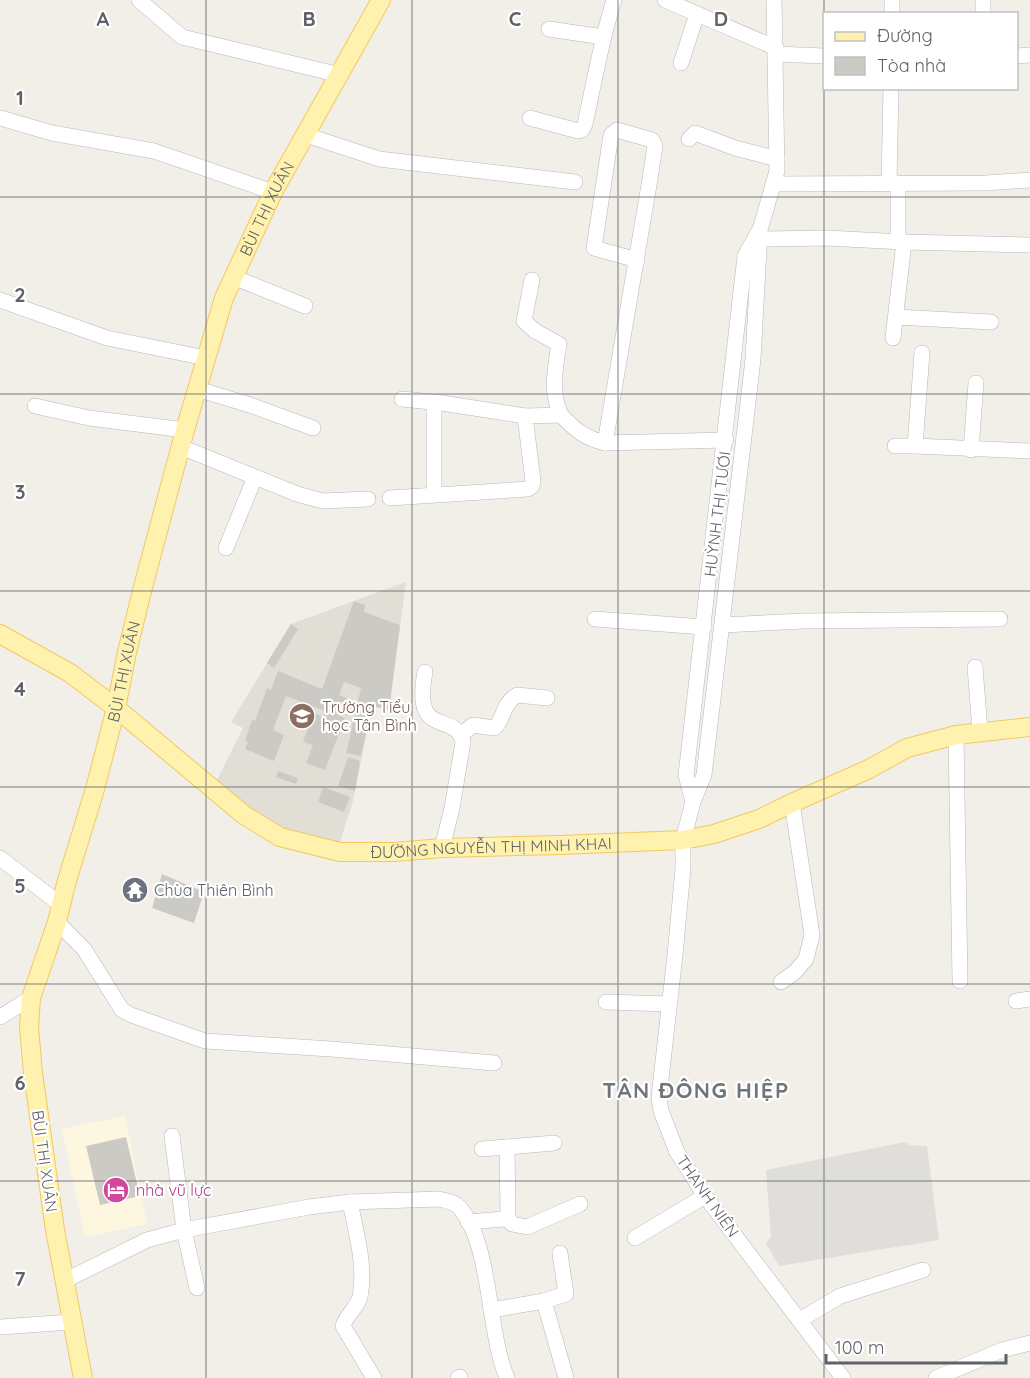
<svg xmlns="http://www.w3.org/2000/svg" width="1030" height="1378" viewBox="0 0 1030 1378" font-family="Quicksand,sans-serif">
<rect width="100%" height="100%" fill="#f1efe8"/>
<polygon fill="#fef7e0" points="125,1116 147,1224 85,1237 62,1129"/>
<polygon fill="#e0deda" points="905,1142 910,1145 927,1146 939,1240 779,1266 766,1243 771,1237 766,1170"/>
<polygon fill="#e1ded6" points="406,582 389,710 372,706 353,801 339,845 283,831 247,809 216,782 243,728 231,722 291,624"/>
<g fill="#cccac5">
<polygon points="354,601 365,605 364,612 400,625 389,710 372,706 361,756 346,753 361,688 344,682 339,695 347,698 340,716 345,718 325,770 306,763 313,745 303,742 314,713 323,717 325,711 286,696 273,730 284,735 274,761 245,749 248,742 245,740 252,720 255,721 267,688 271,690 278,671 322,689"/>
<polygon points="291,624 298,629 274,668 267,663"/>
<polygon points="348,757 360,761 355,791 338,786"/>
<polygon points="278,771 298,778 296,784 276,777"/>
<polygon points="323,787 350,797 344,812 318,802"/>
<polygon points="162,874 204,892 194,923 152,908"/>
<polygon points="126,1137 140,1196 100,1205 86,1146"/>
</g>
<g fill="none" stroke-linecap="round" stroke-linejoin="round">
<defs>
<g id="minor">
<polyline points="139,0 182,37 340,75"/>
<polyline points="665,0 776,48"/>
<polyline points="774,0 777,171 760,230 753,359 747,411 704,775 693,802 683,840 683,869 675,955 659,1097 661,1111 677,1152 705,1196 843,1378"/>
<polyline points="892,14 892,0"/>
<polyline points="983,14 983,0"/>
<polyline points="549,29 603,37"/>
<polyline points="776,54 824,56"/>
<polyline points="1016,56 1030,55"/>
<polyline points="681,63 697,14"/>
<polyline points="0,118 52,133 154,151 273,192"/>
<path d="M530,118L578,131L582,130L585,124C594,83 601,41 614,0"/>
<polyline points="306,135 379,159 575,182"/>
<polyline points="689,139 695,133 735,148 777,159"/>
<polyline points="889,183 891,88"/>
<polyline points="898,183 898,241"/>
<polyline points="773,184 986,183 1030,180"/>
<polyline points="760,239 826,238 904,242 893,338"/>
<polyline points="904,242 1030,245"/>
<polyline points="233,277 305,306"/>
<path d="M532,280L524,321L535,331L559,344C555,370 550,391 561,415"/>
<polyline points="0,300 107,338 206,358"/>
<polyline points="896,317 991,322"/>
<polyline points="922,353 915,446 1030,451"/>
<polyline points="197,389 250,405 313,428"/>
<polyline points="402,399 442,403 525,416"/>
<polyline points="434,402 434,494"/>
<polyline points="35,406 89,418 185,430"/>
<polyline points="605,443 650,179 655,146 652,140 617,130 611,135 594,248 637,260"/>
<polyline points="895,446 915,446"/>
<polyline points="181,447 297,494 323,501 368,499"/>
<polyline points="971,450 976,383"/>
<path d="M390,498L528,489L532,486L533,481L525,416L561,415C575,430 585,438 605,443L726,440"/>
<polyline points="226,548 255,477"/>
<polyline points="595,619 704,627"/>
<polyline points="722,625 804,621 1000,619"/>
<polyline points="975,667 980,731"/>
<path d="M425,672C412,741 456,710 463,742L452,808L442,848"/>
<path d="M462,734L473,725L494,728C504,721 501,705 517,695L547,698"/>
<polyline points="956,735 960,981"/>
<path d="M693,802L686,775C707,602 726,429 745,256L759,231"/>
<polyline points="0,858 61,905"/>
<polyline points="57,922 84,949 122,1010 131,1015 205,1041 331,1049 494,1063"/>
<polyline points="781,982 795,972 806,959 812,935 792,803"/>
<polyline points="1016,1001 1030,999"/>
<polyline points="606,1002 669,1004"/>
<polyline points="0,1017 31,998"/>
<polyline points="172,1136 184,1230 197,1288"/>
<polyline points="507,1147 554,1143"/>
<path d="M350,1202C356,1232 366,1266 360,1297C357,1308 346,1315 343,1326L374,1378"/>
<polyline points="507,1217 512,1224 527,1227 580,1204"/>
<polyline points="468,1222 504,1219 508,1215 507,1147 482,1149"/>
<polyline points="635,1238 705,1196"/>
<path d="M64,1281L147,1240L184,1230L309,1207L350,1202L439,1199C447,1201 454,1201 460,1208C492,1246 487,1331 507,1378"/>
<polyline points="544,1301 566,1378"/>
<polyline points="491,1310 544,1301 566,1294 560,1253"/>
<polyline points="800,1320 840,1296 923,1270"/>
<polyline points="0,1327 71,1322"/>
<polyline points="458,1378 460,1377"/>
<polyline points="936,1378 1002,1350 1030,1343"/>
</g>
<g id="major">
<path id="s1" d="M0,634L70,673L116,708L244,815L280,837L340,852H395L442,848L560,845L683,840L714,834L759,819L792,803L869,769L907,748L956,735L1030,727"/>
<path id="s2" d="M83,1378L55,1230L33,1073L29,1027L31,998L57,922L66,884L95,789L116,708L127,652L143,587L185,430L224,298L273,192L381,0"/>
</g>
</defs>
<use href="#minor" stroke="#b5b8bc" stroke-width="16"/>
<use href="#major" stroke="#f2c960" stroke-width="20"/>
<use href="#minor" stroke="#fff" stroke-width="15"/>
<use href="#major" stroke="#fff2af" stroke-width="18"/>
</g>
<path fill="none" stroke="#5f6368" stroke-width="1.5" stroke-opacity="0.55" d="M206,0V1378M412,0V1378M618,0V1378M824,0V1378M0,197H1030M0,394H1030M0,591H1030M0,787H1030M0,984H1030M0,1181H1030"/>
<defs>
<symbol id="school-disc" viewBox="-11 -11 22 22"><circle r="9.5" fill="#8d6e63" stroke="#fff"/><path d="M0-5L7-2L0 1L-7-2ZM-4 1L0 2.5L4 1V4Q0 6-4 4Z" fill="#fff"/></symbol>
<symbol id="temple-disc" viewBox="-11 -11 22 22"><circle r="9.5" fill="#6b7280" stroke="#fff"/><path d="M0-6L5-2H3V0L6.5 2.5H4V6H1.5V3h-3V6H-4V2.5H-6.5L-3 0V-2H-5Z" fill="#fff"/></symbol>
<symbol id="hotel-disc" viewBox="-11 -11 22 22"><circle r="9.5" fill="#d1479c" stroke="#fff"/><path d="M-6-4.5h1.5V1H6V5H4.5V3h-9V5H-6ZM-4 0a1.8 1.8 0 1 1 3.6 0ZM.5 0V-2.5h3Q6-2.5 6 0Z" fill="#fff"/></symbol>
</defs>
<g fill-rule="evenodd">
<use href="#school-disc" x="287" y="701" width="30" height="30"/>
<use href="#temple-disc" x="120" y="875" width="30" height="30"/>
<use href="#hotel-disc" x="101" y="1175" width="30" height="30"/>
</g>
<g text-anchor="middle" stroke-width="4.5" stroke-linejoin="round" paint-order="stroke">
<g font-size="16" fill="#5f6368" stroke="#fff">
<text dy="6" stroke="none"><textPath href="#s2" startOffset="1210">BÙI THỊ XUÂN</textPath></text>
<text transform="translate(717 514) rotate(-83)" y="6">HUỲNH THỊ TƯƠI</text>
<text dy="6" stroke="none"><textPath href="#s2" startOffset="724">BÙI THỊ XUÂN</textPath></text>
<text dy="6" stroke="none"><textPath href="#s1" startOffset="560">ĐƯỜNG NGUYỄN THỊ MINH KHAI</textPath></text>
<text transform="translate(45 1161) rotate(82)" y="6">BÙI THỊ XUÂN</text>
<text transform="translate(708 1196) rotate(55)" y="6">THANH NIÊN</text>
</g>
<g font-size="16" fill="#785e54" stroke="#fff" text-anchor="start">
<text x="322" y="713">Trường Tiểu<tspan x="322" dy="18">học Tân Bình</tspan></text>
</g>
<g font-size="16" fill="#5b616d" stroke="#fff" text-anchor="start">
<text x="154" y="896">Chùa Thiên Bình</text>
</g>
<g font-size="16" fill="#b23c85" stroke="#fff" text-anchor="start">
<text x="136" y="1196">nhà vũ lực</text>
</g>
<g font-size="22" font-weight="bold" letter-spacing="1.5" fill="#70757a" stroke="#fff">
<text x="696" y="1098">TÂN ĐÔNG HIỆP</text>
</g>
</g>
<g font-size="20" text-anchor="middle" font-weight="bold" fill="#5f6368" stroke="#fff" stroke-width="4.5" stroke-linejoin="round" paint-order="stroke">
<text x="103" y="26">A</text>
<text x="309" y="26">B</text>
<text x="515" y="26">C</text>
<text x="721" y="26">D</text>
<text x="20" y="105">1</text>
<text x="20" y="302">2</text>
<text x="20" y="499">3</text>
<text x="20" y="696">4</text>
<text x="20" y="893">5</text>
<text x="20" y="1090">6</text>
<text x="20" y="1286">7</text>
</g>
<rect x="823" y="12" width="195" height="78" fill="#ffffff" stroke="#bfc1c3" stroke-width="1.5"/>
<rect x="835" y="32" width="30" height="9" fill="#fff2af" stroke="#bfc1c3" stroke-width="1.5"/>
<text x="877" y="42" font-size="18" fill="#5f6368">Đường</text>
<rect x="835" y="57" width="30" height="18" fill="#cccac5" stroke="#bfc1c3" stroke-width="1.5"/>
<text x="877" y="72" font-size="18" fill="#5f6368">Tòa nhà</text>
<path d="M826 1354v9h180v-9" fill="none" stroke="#5f6368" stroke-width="3"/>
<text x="835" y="1354" font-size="18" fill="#5f6368" stroke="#ffffff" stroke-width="4.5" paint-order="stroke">100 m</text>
</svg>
